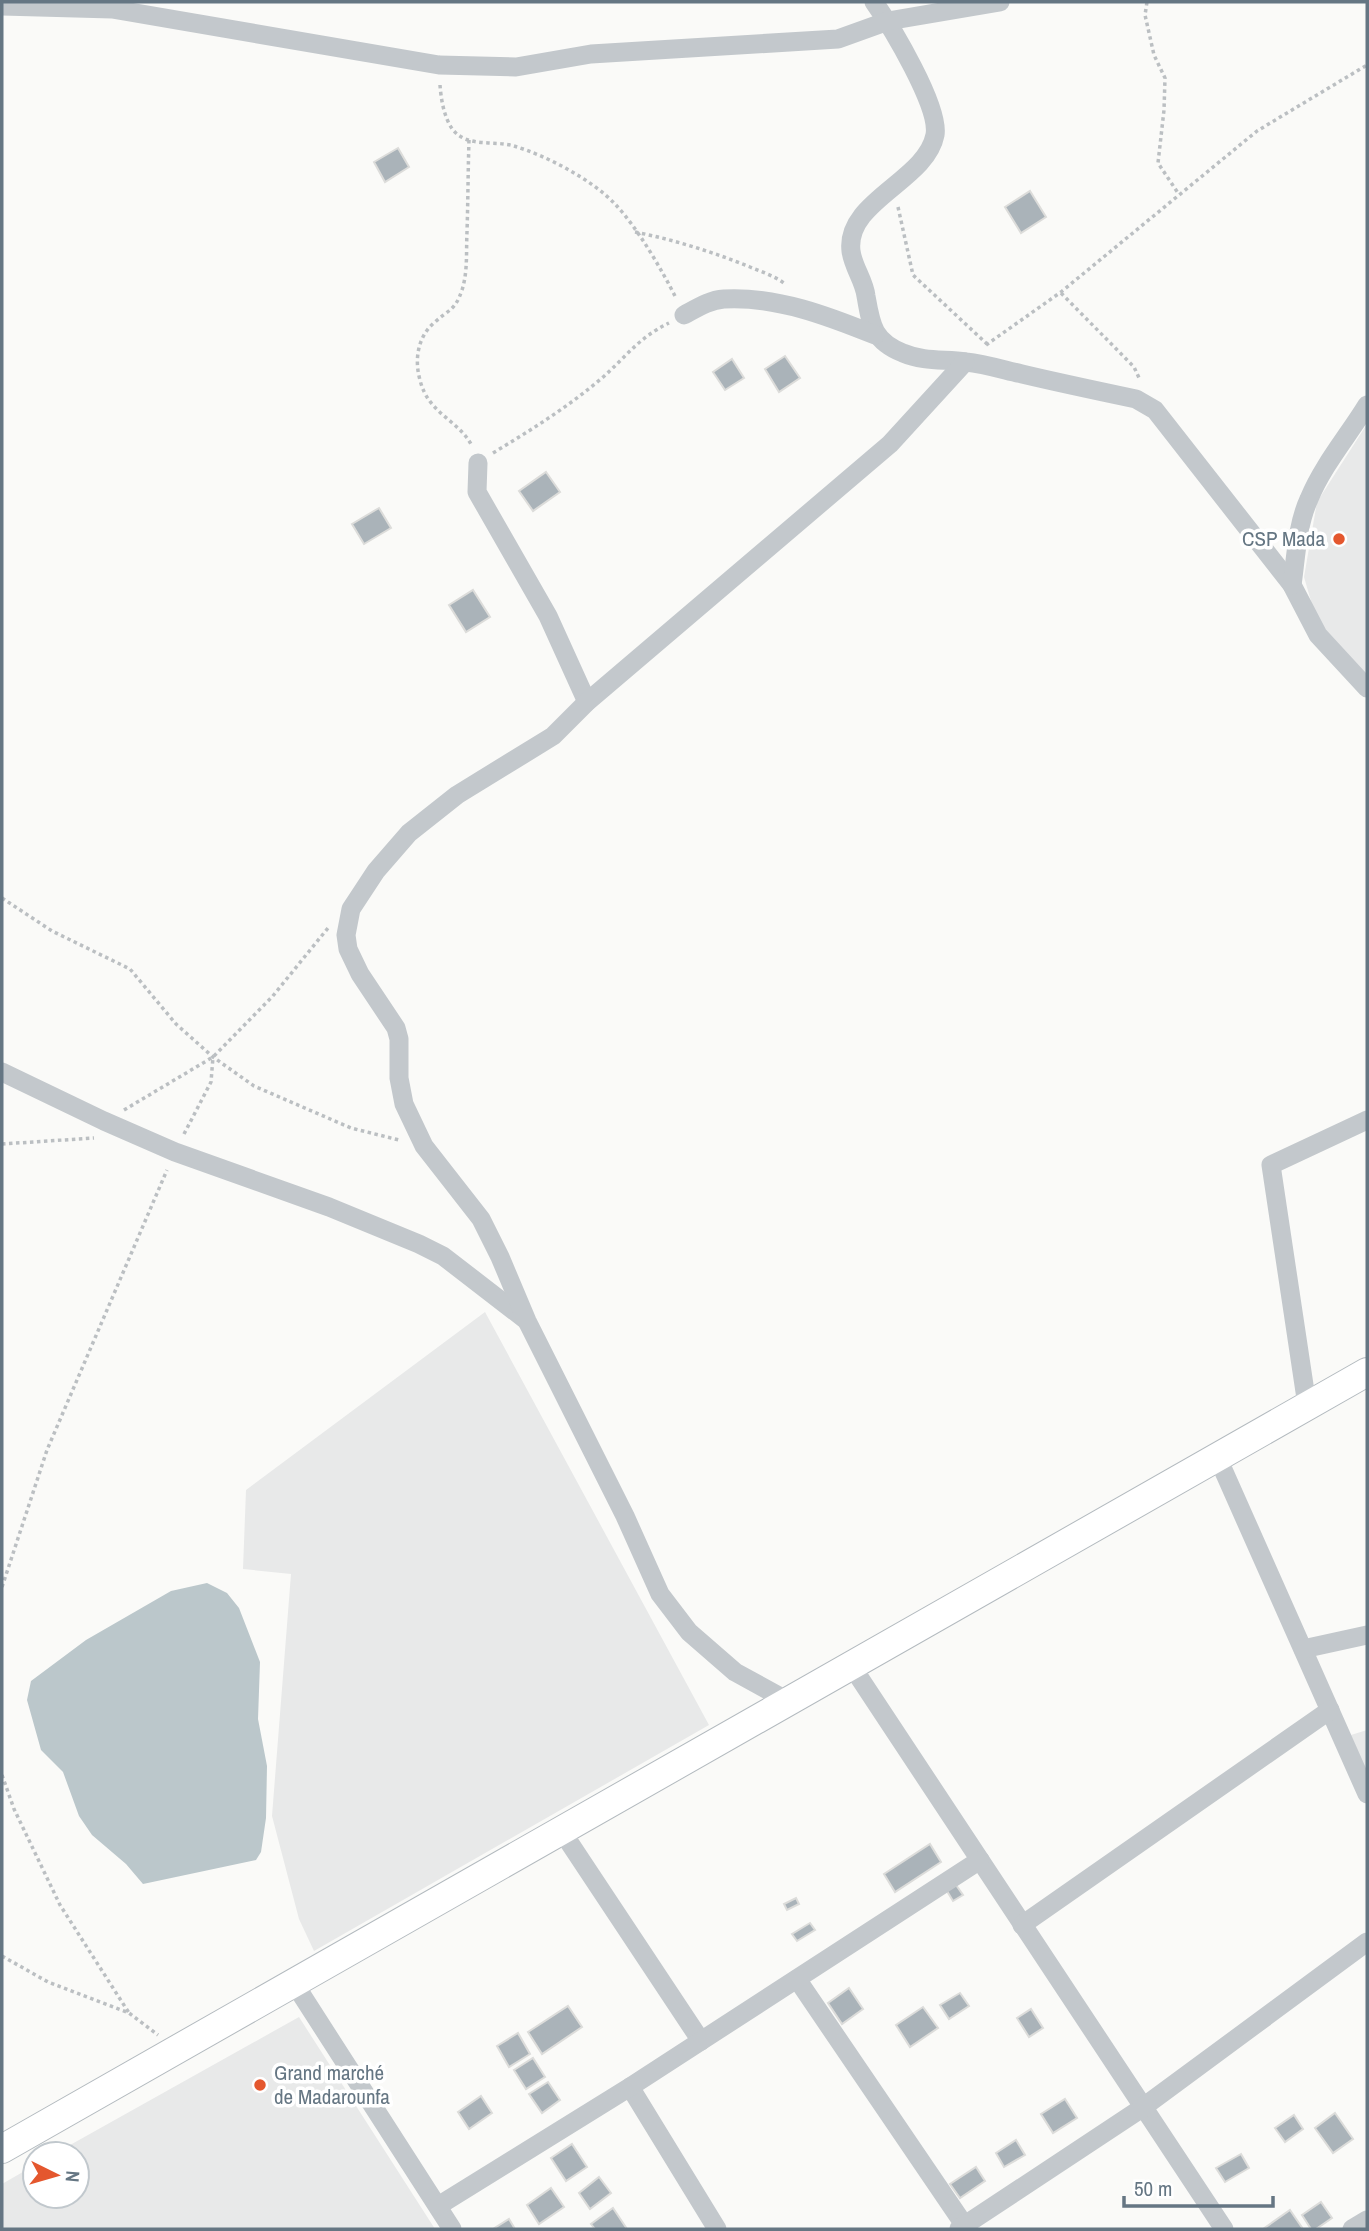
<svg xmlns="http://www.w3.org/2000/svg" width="1369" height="2231" viewBox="0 0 1369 2231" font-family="'Archivo Narrow',sans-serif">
<rect width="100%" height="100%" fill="#fafaf8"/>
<g fill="#e8e9e9">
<polygon points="1367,424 1367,680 1318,625 1304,577 1317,502"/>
<polygon points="485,1312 709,1725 314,1951 299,1919 272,1816 291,1574 243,1569 246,1490"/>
<polygon points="1367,1730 1367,1774 1351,1735"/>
<polygon points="299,2017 435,2229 2,2229 2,2184 35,2165 35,2196 77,2196 77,2154 54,2154"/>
</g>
<polygon fill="#bbc7cb" points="207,1583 227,1593 239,1608 260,1662 258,1719 267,1766 266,1818 261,1852 256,1860 143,1884 126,1864 92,1835 79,1816 63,1772 41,1750 27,1700 31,1681 86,1640 171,1591"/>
<g fill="#aab3b9" stroke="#dcdcda" stroke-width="2">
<polygon points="398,148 409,167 385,182 374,162"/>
<polygon points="1030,191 1046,217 1021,233 1005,207"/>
<polygon points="785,356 800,378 779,392 765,369"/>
<polygon points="732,359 744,378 725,390 713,372"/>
<polygon points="546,472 560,492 533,511 519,491"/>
<polygon points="379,508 391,528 364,544 352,524"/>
<polygon points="473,590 490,617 466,632 449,605"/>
<polygon points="930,1844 941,1862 895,1892 884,1874"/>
<polygon points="956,1885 963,1895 953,1901 947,1891"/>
<polygon points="796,1898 799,1904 787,1910 784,1904"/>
<polygon points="810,1923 815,1930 797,1941 792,1934"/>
<polygon points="849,1988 863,2009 842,2024 828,2003"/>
<polygon points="960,1993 969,2006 949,2019 940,2005"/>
<polygon points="568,2006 582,2027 542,2054 528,2032"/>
<polygon points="923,2007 938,2028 910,2047 896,2025"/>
<polygon points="1031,2009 1043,2028 1029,2037 1017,2018"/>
<polygon points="518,2033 530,2054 509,2067 497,2046"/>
<polygon points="533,2058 545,2077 526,2089 514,2070"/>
<polygon points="548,2082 560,2100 542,2113 529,2094"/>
<polygon points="481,2096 492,2113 469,2129 458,2112"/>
<polygon points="1065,2099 1077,2118 1053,2133 1041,2114"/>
<polygon points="1335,2113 1353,2139 1333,2153 1315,2128"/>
<polygon points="1294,2115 1303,2129 1285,2142 1275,2128"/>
<polygon points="1016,2140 1025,2155 1004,2167 996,2153"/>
<polygon points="572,2144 587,2167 566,2181 551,2158"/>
<polygon points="1241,2154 1249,2168 1225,2182 1216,2168"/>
<polygon points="976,2167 985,2181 960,2198 950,2184"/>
<polygon points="599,2177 611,2193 590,2209 579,2193"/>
<polygon points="551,2188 564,2207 539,2224 527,2205"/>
<polygon points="1321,2202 1332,2218 1316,2229 1311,2229 1302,2215"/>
<polygon points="613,2208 627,2229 595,2229 591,2224"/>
<polygon points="1290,2210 1303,2229 1263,2229"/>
<polygon points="509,2219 515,2229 493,2229"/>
</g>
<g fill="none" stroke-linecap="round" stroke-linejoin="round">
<defs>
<polyline id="secondary" points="2,2149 1367,1372"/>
</defs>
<use href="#secondary" stroke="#b3babf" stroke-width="30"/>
<g stroke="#bbbfc2" stroke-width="3.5" stroke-dasharray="3.5 3.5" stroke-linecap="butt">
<polyline points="1147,2 1145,15 1154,55 1165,78 1164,110 1158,163 1178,193"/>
<path d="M440,85C441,99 444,118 453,130C468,148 495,140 514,146C547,156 591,179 615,204C637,227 662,270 676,298"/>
<path d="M469,140C468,171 468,201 467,232C466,251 468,271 462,290C455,311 449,309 435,322C418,336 414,359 420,380C428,414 459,420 472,446"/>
<polyline points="898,207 913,275 987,344"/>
<path d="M635,232C675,240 713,252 750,267C762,272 775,276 785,284"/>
<polyline points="1061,293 1134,367 1140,380"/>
<polyline points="986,345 1061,292 1257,131 1367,65"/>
<path d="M493,453C531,430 568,407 602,378C626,357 638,338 669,323"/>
<polyline points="2,898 52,931 130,969 176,1024 213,1057 254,1086 351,1128 399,1140"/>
<polyline points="124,1110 213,1057 272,997 328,928"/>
<polyline points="184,1134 211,1082 213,1057"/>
<polyline points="2,1144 94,1138"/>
<polyline points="2,1587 47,1450 167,1170"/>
<polyline points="2,1775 14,1809 60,1905 129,2013"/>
<polyline points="2,1956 48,1982 129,2013 158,2035"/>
</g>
<g stroke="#c3c8cc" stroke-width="19">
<path d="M874,2C891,26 940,107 935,135C926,181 845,201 851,251C853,267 864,280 866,296C871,325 873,341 903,353C924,362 944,359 966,362C985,364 1004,370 1022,374C1060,383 1098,391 1136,399L1155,410L1292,585L1318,635L1367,688"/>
<polyline points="2,6 112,9 439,65 516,67 591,54 838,39 888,21 1000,2"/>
<path d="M684,315C697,308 709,300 724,299C776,296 828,316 875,335"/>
<polyline points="478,463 477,492 548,616 587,702"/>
<path d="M1292,585C1296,557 1297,525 1309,499C1323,465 1348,436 1367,405"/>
<polyline points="2,1072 104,1121 175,1152 329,1207 419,1244 443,1256 526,1320"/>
<polyline points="1307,1405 1271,1165 1367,1120"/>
<polyline points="1217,1456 1367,1794"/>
<polyline points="1303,1649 1367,1635"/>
<polyline points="851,1665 1224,2229"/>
<polyline points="788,1701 735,1672 689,1632 660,1594 625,1516 527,1321 500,1257 481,1219 424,1146 404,1104 399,1078 399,1039 396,1028 360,974 348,949 346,935 351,909 376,871 409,833 457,795 553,736 587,702 890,444 965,362"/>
<polyline points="561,1830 701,2041"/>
<polyline points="1022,1925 1330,1710"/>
<polyline points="797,1979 965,2226"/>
<polyline points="294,1983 452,2229"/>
<polyline points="630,2087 717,2229"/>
<polyline points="438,2206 630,2087 980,1860"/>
<polyline points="959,2229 1142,2108 1367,1942"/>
<polyline points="1352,2229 1367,2220"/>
</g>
<use href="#secondary" stroke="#fff" stroke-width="28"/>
</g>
<g fill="#e4572e" stroke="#fff" stroke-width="2.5">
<circle cx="1339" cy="539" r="7"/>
<circle cx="260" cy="2085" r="7"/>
</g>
<g text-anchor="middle" stroke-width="7" stroke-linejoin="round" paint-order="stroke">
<g font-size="21" fill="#657683" stroke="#fff" text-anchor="end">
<text x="1325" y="546">CSP Mada</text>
<text x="274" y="2080" text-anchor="start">Grand marché<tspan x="274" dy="24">de Madarounfa</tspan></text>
</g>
</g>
<rect width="1369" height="2231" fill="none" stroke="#657683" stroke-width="7"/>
<g transform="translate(56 2175) rotate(95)"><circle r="33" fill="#ffffff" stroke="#c1c8cd" stroke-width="2"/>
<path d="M0-5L12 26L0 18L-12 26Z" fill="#e4572e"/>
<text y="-10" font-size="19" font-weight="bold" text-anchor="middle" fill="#657683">N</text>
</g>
<path d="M1124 2196v10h149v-10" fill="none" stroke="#657683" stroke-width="3.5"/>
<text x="1134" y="2196" font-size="21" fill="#657683" stroke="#ffffff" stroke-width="5" paint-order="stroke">50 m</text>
</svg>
